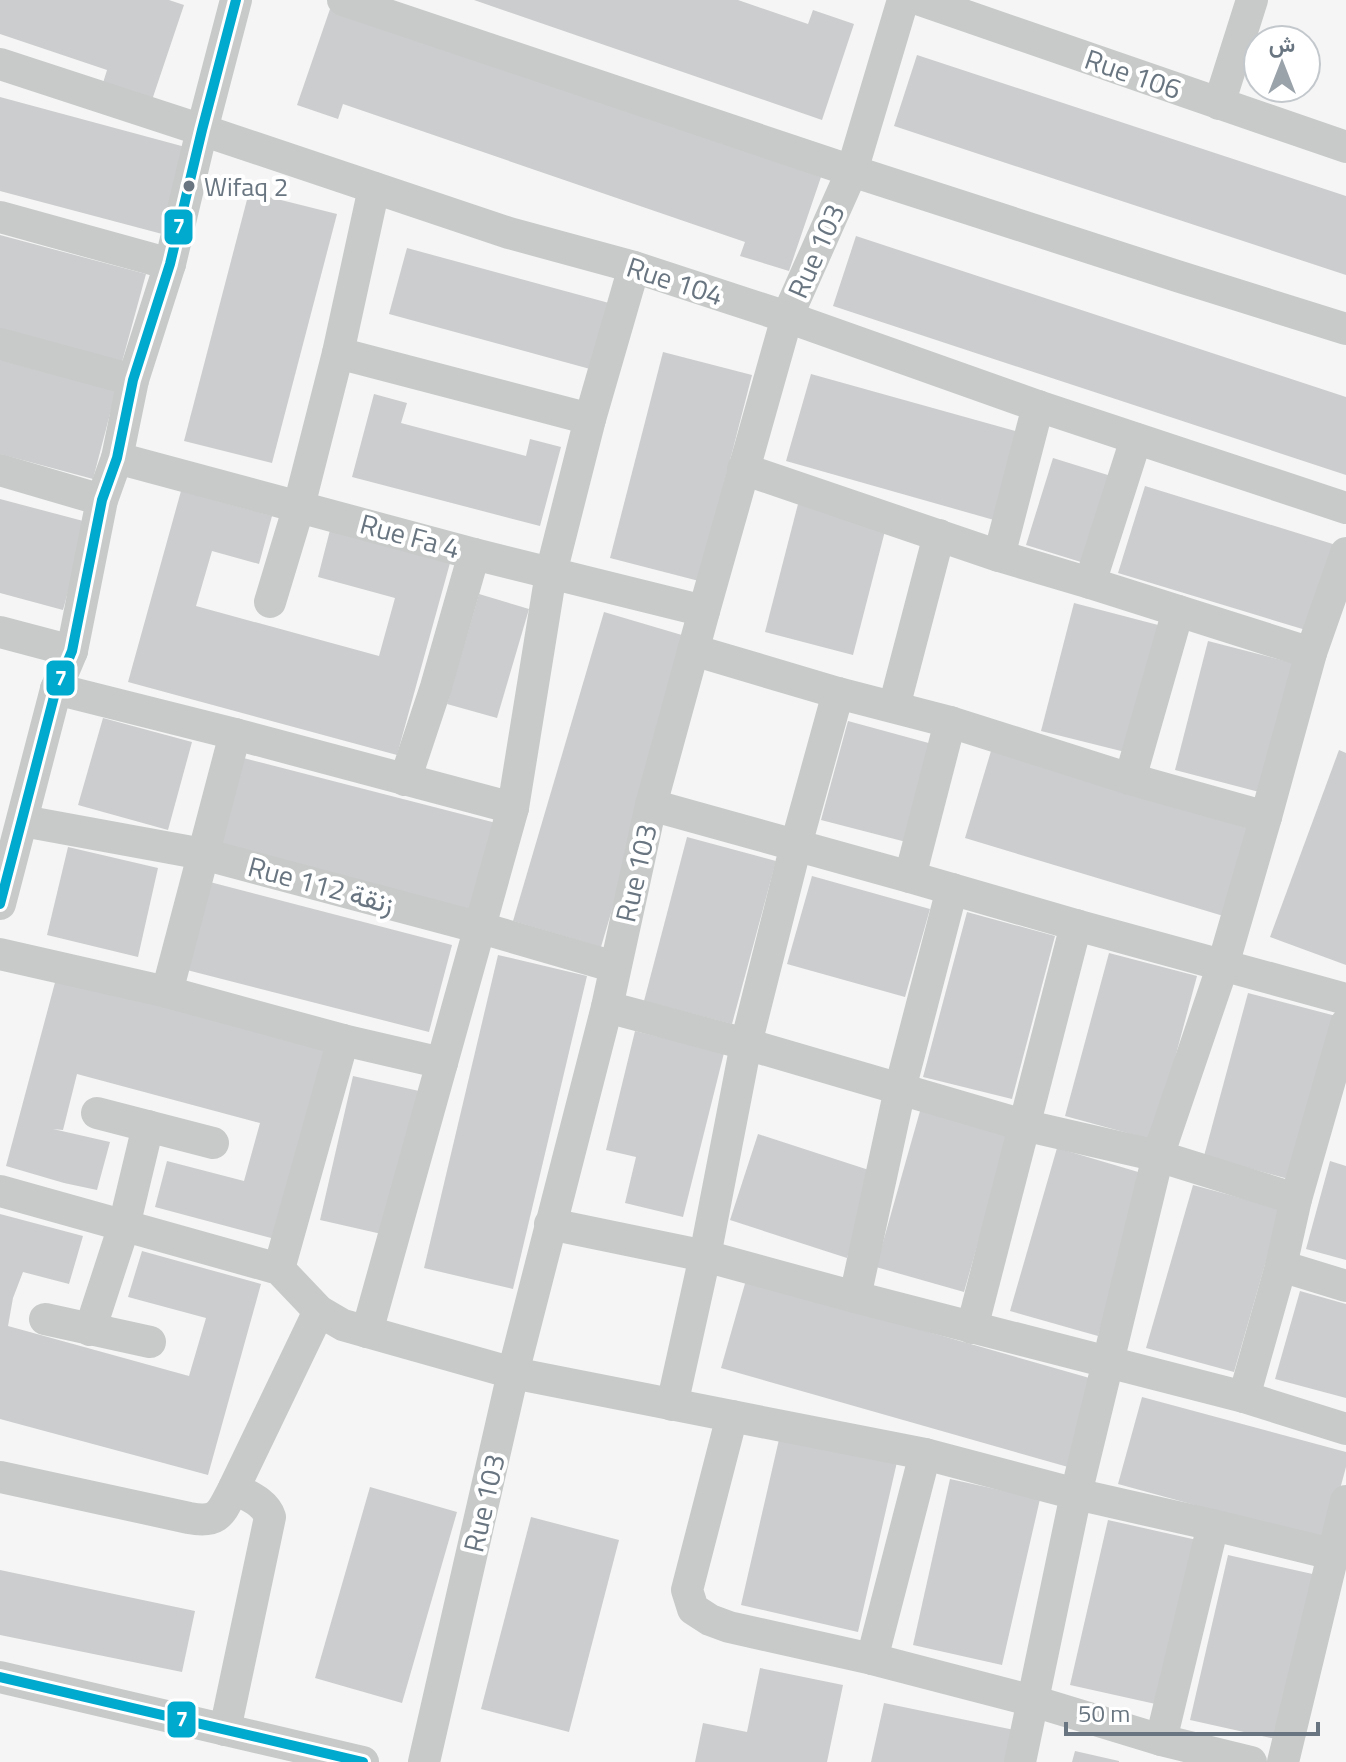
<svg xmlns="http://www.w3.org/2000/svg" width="1346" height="1762" viewBox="0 0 1346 1762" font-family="'Titillium Web',Vazirmatn,sans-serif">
<rect width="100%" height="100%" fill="#f5f5f5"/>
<g fill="#cccdce">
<polygon points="0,0 169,0 184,5 152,100 103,83 107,70 0,34"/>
<polygon points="474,0 738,0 808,24 813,10 854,24 822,120"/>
<polygon points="330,9 821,177 789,271 740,256 745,242 343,104 338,119 297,105"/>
<polygon points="917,55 1346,196 1346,275 894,126"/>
<polygon points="0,97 189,148 166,235 0,191"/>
<polygon points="249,192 337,214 272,463 184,441"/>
<polygon points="0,235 146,274 122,362 0,329"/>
<polygon points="856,236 1346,397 1346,475 833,306"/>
<polygon points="407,248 609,303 590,369 389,314"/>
<polygon points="663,352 752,375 699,581 610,558"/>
<polygon points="0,360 116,391 93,479 0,454"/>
<polygon points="811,374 1019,432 994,520 786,461"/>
<polygon points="374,394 407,403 401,423 526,456 530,439 561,447 540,526 352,477"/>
<polygon points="1053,458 1111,476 1084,563 1026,545"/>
<polygon points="1145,486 1336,545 1309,631 1118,573"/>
<polygon points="181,491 272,516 259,564 212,551 196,606 379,656 395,598 318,577 330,530 450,563 397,755 128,682"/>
<polygon points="0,499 87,522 63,610 0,593"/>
<polygon points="798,504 886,527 853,655 765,632"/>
<polygon points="479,594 529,609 497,718 447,704"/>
<polygon points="1074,603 1162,626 1129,753 1041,731"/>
<polygon points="604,612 692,638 601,947 513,921"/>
<polygon points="1208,641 1297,664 1263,793 1175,770"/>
<polygon points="103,718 192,742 168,830 78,805"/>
<polygon points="848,721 936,745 910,843 821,820"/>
<polygon points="1339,750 1346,753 1346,965 1270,937"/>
<polygon points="991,751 1257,831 1230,918 965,838"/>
<polygon points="232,755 500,824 477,912 209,842"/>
<polygon points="687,837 776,861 732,1024 644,1001"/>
<polygon points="68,847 158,868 138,957 47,935"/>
<polygon points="812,876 930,909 905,997 787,964"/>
<polygon points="206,881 452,945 429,1032 183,969"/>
<polygon points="967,912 1055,936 1012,1099 923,1077"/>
<polygon points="1109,953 1197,976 1153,1140 1065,1116"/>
<polygon points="498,955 587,976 513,1289 424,1268"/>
<polygon points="57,975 326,1047 275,1239 155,1207 167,1161 244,1181 260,1123 77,1074 63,1130 53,1129 110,1142 97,1190 64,1183 6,1166"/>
<polygon points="1248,993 1336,1016 1292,1180 1204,1156"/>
<polygon points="635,1031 724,1053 683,1217 625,1203 636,1157 606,1150"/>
<polygon points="353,1076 419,1091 386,1235 320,1220"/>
<polygon points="922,1104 1010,1130 964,1292 876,1267"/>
<polygon points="758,1134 875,1172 847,1258 730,1220"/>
<polygon points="1057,1148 1145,1174 1098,1336 1010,1311"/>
<polygon points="1330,1161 1346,1166 1346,1260 1306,1249"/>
<polygon points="1193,1185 1281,1209 1234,1372 1146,1348"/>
<polygon points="0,1214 83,1236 69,1284 23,1272 13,1298 8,1326 189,1376 206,1318 128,1297 142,1251 261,1284 208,1475 0,1419"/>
<polygon points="746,1280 1093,1379 1068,1467 721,1368"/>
<polygon points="1300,1291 1346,1304 1346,1398 1275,1379"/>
<polygon points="1142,1397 1346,1452 1346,1467 1326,1541 1118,1484"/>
<polygon points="780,1435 897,1462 858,1632 741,1605"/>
<polygon points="950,1479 1040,1499 1002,1665 913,1645"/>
<polygon points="370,1487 457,1512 402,1703 315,1678"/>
<polygon points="531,1517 619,1540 569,1732 481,1709"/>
<polygon points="1108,1520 1197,1540 1160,1705 1070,1685"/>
<polygon points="1228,1555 1317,1575 1280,1740 1190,1720"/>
<polygon points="0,1570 195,1611 182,1672 0,1635"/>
<polygon points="760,1668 843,1685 827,1762 695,1762 703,1723 747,1732"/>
<polygon points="884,1703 1024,1732 1017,1762 871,1762"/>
<polygon points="1075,1751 1119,1761 1119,1762 1072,1762"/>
</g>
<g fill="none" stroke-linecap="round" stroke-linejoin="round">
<g stroke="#c8caca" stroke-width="32">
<polyline points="343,0 852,171 1177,276 1346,329"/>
<polyline points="920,0 1346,147"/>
<polyline points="0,64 202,130 509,233 634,267 787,317 1038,406 1346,508"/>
<polyline points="1219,104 1252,0"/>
<polyline points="0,217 170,264"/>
<polyline points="0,344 133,380"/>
<polyline points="338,353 590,419"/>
<polyline points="117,458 474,554 704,611"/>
<polyline points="743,469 999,556 1090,583 1311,653"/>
<polyline points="0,470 102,500"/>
<polyline points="999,556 1038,406"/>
<polyline points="1090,583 1136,439"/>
<polyline points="270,602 299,506 338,353 374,188"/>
<polyline points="0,632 72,651"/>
<polyline points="693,650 838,693 950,722 1130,779 1266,817"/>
<polyline points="56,689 235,734 513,808"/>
<polyline points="894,707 939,535"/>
<polyline points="1130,779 1178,611"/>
<polyline points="405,780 436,687 474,554"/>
<polyline points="651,805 910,877 1076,925 1346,999"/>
<polyline points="23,821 203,854 481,928 615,967"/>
<polyline points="910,877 950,722"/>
<polyline points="0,904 56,689 72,651 102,500 117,458 133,380 170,264 202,130 236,0"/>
<polyline points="0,954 167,992 343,1040 442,1063"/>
<polyline points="167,992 235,734"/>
<polyline points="607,1007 746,1044 1023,1125 1158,1156 1296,1199"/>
<polyline points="97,1113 213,1143"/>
<polyline points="0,1191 279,1269 319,1311 343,1325 513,1373 925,1454 1076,1494 1213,1525 1332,1554"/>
<polyline points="550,1224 705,1256 855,1297 1244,1397 1346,1429"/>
<polyline points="1281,1266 1346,1286"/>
<polyline points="279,1269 343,1040"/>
<polyline points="855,1297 900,1089 952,889"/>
<polyline points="45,1319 150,1342"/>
<polyline points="972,1328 1076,925"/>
<polyline points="90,1330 124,1226 148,1126"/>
<polyline points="367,1332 513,808 551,573 590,419 634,267"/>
<polyline points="1244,1397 1281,1266 1296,1199 1346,1024"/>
<polyline points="672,1405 705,1256 746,1044 796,845 838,693"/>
<polyline points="732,1416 687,1590 693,1609 710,1620 729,1627 872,1659 1033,1701 1161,1740 1251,1762"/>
<path d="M0,1477L189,1518C220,1524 221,1512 234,1488L319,1311"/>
<polyline points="872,1659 925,1454"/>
<polyline points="0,1677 363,1762"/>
<path d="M225,1730L270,1517C265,1502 248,1496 234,1488"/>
<polyline points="1161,1740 1213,1525"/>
<polyline points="424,1762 513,1373 607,1007 651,805 704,611 787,317 852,171 903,0"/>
<polyline points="1020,1762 1076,1494 1158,1156 1223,965 1266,817 1311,653 1346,553"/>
<polyline points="1283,1762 1346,1501"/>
</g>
<defs>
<g id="bus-1">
<polyline points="0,904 56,689 72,651 102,500 117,458 133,380 170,264 202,130 236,0"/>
<polyline points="0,1677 363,1762"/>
</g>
</defs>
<use href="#bus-1" stroke="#fff" stroke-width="16"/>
<use href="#bus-1" stroke="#00a9ce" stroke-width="10"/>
</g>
<circle fill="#697681" stroke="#fff" stroke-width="3" cx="189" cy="186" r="7"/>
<g text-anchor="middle" stroke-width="8" stroke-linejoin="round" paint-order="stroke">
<g font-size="26" fill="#697681" stroke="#fff" text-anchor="start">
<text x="204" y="196">Wifaq 2</text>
</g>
<g font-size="28" fill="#697681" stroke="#fff">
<text transform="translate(1133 74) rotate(19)" y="10">Rue 106</text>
<text transform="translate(816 251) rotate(-66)" y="10">Rue 103</text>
<text transform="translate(675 281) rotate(18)" y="10">Rue 104</text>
<text transform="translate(410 536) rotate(15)" y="10">Rue Fa 4</text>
<text transform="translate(636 873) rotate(-77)" y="10">Rue 103</text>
<text transform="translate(321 885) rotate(15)" y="10">Rue 112 زنقة</text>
<text transform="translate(484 1503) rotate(-77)" y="10">Rue 103</text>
</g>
</g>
<g stroke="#fff" stroke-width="3">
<rect x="163" y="208" width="31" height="38" rx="8" fill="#00a9ce"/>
<rect x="45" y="659" width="31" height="38" rx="8" fill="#00a9ce"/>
<rect x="166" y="1700" width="31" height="39" rx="8" fill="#00a9ce"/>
</g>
<g font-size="22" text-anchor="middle" font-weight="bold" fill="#fff">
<text x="179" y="234">7</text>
<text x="61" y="686">7</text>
<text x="182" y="1727">7</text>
</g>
<g transform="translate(1282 64)"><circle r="38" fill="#ffffff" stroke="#c3c8cd" stroke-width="2"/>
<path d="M0-6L14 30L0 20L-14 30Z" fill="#9aa2aa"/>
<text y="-12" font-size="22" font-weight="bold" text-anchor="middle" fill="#697681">ش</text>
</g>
<path d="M1066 1722v12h252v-12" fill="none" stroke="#697681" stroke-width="4"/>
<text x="1078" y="1722" font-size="24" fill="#697681" stroke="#ffffff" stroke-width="6" paint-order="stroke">50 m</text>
</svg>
